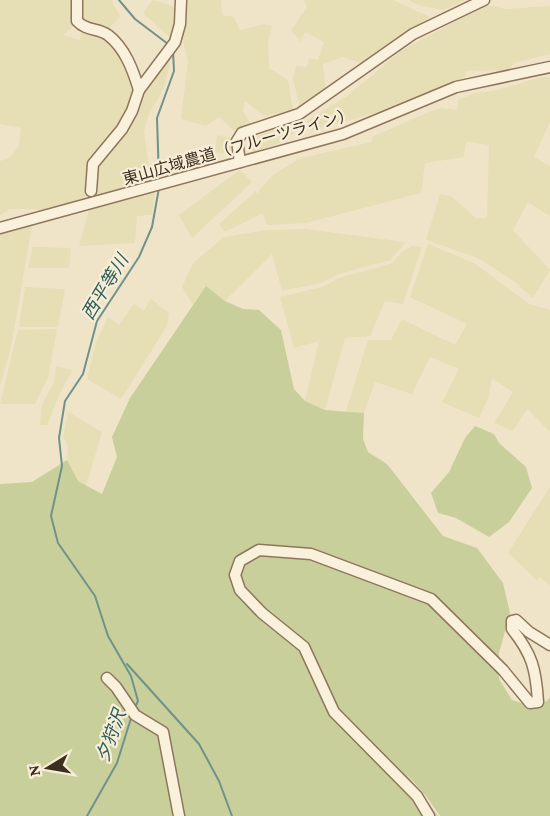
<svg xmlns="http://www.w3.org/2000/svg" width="550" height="816" viewBox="0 0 550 816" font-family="'Crimson Pro','Noto Sans JP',serif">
<rect width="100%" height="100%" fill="#f0e4c8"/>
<g fill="#e6deb5">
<polygon points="0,0 75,0 76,24 63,35 79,40 83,31 107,36 126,58 137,89 129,112 103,147 96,150 84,201 39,213 37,209 10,209 0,215 0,161 11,157 19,145 21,128 0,124"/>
<polygon points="80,0 111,0 120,16 107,31 79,20"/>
<polygon points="153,0 178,8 172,39 143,13"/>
<polygon points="185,0 221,0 222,15 234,17 240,30 265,24 272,26 268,43 269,68 288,80 293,110 264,116 245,101 243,111 250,123 235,132 219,117 206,126 181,119 188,61 181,33 186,10"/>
<polygon points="304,0 393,0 430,17 364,64 343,57 323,64 326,91 300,108 293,79 296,66 307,67 309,58 318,60 324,42 305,32 301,42 291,30 307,7"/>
<polygon points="409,0 466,0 443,10 417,5"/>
<polygon points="486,5 507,9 550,6 550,54 514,63 509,70 466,71 465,77 397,107 339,123 313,130 307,121 347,96 402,50"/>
<polygon points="168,58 170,66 163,90 148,116 144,132 151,181 93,199 100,160 141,92"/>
<polygon points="541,77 550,77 550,122 534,157 550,166 550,216 528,202 513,230 550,270 533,298 515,282 478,258 426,240 440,194 451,196 476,218 487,218 489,145 466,142 464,157 425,163 421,193 306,223 267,225 263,213 225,232 219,224 256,191 258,196 259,190 274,174 301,158 372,142 372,137 429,112 441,108 457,110 458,100 475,93 498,90"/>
<polygon points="286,125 294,128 293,134 277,144 253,152 249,140"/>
<polygon points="217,135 232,138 231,154 215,153"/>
<polygon points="240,170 252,182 192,238 179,215"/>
<polygon points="155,192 152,215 137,216 135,243 79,246 89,210"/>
<polygon points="32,226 11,347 0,386 0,233"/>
<polygon points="305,229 406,242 390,260 339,274 321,283 282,291 272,254 225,301 206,286 193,305 182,287 193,263 224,237 267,230"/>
<polygon points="428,244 474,263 529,304 550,310 550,432 527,409 513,431 494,423 513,392 492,378 489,396 479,418 442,402 459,369 430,357 412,394 375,382 364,413 346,411 368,340 391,340 402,319 455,345 467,324 410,297"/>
<polygon points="412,246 422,247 403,304 385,301 370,336 345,338 325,410 305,401 319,341 294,348 280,297 322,287 339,278 393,263 401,253"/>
<polygon points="33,247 71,248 69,268 28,268"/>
<polygon points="25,287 65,289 58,327 19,327"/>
<polygon points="151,299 169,313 167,326 121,399 87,379 96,342 108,317 119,325 134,304 144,310"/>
<polygon points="57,329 48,378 35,404 0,404 18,330"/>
<polygon points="56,366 73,370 60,393 47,425 40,425 42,404 54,383"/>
<polygon points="68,412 102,432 86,486 77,481 67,460 68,446 63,437"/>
<polygon points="550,487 550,585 540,577 537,580 508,553"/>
</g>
<g fill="#c9cf9b">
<polygon points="206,286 225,301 243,309 259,310 281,330 294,389 305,401 325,410 364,413 363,439 368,452 387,464 443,536 477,548 503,583 510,613 499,653 499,679 512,700 537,708 550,698 550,816 440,816 426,796 405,772 438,816 0,816 0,484 32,482 67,460 78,481 102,494 117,457 112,437 130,398"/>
<polygon points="475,426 494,434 499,443 526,467 532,488 509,522 489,537 456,518 438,513 431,493 449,472 465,438"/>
</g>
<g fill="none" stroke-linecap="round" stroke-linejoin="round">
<g stroke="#6f938a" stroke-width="2">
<polyline points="119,0 135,19 168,44"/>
<polyline points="159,179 157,118 174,71 173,51"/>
<polyline points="127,664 199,744 219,781 232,816"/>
<polyline points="135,707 138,701 131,676 108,636 95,596 58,543 51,516 62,466 59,438 65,401 83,374 97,321 139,257 152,227 159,188"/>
<polyline points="87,816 117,763 132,715"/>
</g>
<defs>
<g id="minor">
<path d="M77,0V21C86,31 98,28 108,35C125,48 133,70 139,90"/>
<polyline points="240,162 237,141 242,133 299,114 413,34 484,0"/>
<polyline points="91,191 93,164 122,129 132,111 139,90 175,42 180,24 181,0"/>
<polyline points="0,228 343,134 456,87 550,67"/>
<polyline points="107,678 116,687 135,715 163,732 179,816"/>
<path d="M429,816L417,796L334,712L304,647L262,613L240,590L235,575L240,561L259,550L311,554L431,599L503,670L530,703L538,702C536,669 532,654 512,629V621L516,620L529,632L550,645"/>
</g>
</defs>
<use href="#minor" stroke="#8d765c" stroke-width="13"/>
<use href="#minor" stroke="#faf1dc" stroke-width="10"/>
</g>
<g text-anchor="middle" stroke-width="4.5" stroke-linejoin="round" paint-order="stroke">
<g font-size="16" fill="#3d2e20" stroke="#f7eed8">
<text transform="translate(238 146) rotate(-16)" y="6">東山広域農道（フルーツライン）</text>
</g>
<g font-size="18" font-style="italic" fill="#2f5d5a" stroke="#f7eed8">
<text transform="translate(105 287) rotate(-59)" y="6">西平等川</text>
<text transform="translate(111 736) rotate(-70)" y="6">夕狩沢</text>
</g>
</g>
<g transform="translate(48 768) rotate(259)" stroke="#f7eed8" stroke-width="4.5" paint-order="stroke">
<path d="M0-4.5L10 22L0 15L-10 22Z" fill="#3d2e20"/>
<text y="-9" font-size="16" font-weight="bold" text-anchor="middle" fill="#3d2e20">N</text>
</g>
</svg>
